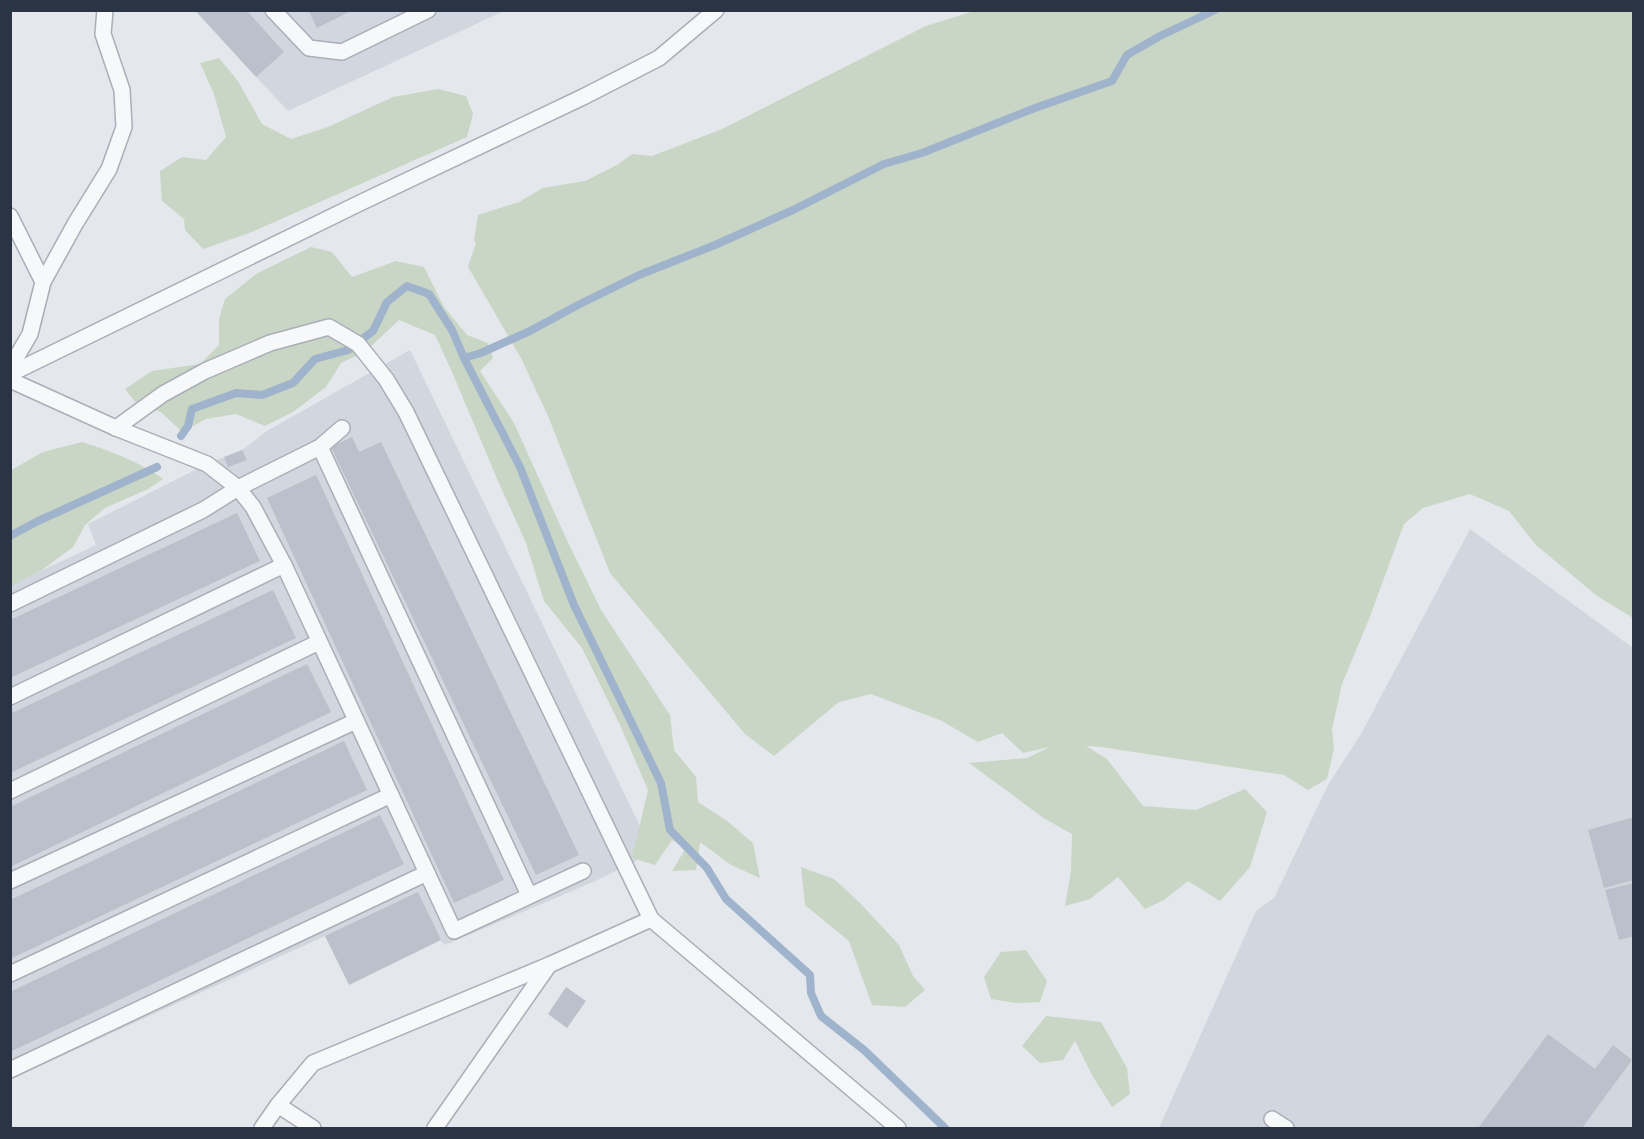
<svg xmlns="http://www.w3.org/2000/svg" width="1644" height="1139" viewBox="0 0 1644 1139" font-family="'Nunito Sans',sans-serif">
<rect width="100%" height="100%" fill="#e4e7ec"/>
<g fill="#d2d6de">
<polygon points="195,11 504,11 288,111"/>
<polygon points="410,350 653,853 593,882 445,945 440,940 325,936 11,1079 11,585 96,545 88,524 207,464 242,450 267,431"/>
<polygon points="1470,529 1633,648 1633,1128 1159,1128 1256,911 1274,898 1328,785 1361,734"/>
</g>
<g fill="#c9d6c5">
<polygon points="974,11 1633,11 1633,618 1597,596 1536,545 1509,511 1470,494 1423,508 1404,524 1369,619 1342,684 1332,729 1334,749 1327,779 1308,790 1284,775 1101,747 1086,746 1107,759 1143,806 1196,810 1245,789 1267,812 1250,867 1220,901 1188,881 1164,900 1145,909 1118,877 1090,899 1065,906 1071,871 1072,834 1045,819 969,763 1027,758 1050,747 1023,753 1002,733 978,742 942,721 871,694 839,702 774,756 745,734 610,573 548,416 521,358 468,267 476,243 474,240 478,215 519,202 543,188 585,181 617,165 632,154 652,156 722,129 926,26"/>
<polygon points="219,58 238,81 262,124 291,139 328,127 393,97 438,89 466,96 473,114 467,137 252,232 203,249 185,230 184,219 162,201 160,171 182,157 206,160 226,137 214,94 200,63"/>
<polygon points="311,247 332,252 352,277 396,261 424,267 444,307 467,335 488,343 493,358 480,371 514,423 565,536 601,610 670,715 674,750 696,777 698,802 727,821 753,843 760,878 731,865 700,842 696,870 672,871 686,848 672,840 655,865 632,858 648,790 620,725 582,648 544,601 526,543 498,481 452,372 435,335 399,320 366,351 341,363 326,387 293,412 265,426 236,414 206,419 182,432 161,412 137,404 125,389 152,371 200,364 219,345 219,319 225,299 256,274"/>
<path d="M82,442C111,451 138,461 163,479L148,489L105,508L85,525L73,547L42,570L11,586V473L13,469L43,452Z"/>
<polygon points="801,867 834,879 859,902 899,945 913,976 925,990 905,1007 872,1005 849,941 805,905"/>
<polygon points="1026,950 1047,981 1040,1002 1016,1003 991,999 984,977 1001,952"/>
<polygon points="1046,1016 1101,1022 1127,1068 1130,1094 1112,1107 1092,1075 1075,1041 1063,1060 1040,1063 1022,1046"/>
</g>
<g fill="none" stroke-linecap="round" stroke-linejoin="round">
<g stroke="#9fb4cc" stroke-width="8">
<polyline points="464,358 481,353 530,331 578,305 639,275 715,245 793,210 884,164 922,153 1035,108 1112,81 1127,55 1160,36 1215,10"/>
<polyline points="181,436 188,426 192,409 236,393 262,395 293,383 315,359 348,350 373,331 387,302 407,286 429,294 452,330 464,358 520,467 574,605 661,783 670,830 707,868 726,899 810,975 811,993 821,1016 864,1050 945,1128"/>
<polyline points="10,536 38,521 157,467"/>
</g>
</g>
<g fill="#bbc0ca">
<polygon points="195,10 246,10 284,52 256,77"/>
<polygon points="308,10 353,10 317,28"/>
<polygon points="352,437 359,452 381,442 579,855 536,875 331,447"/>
<polygon points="242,450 247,460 228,467 224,457"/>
<polygon points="316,475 504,880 454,903 267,498"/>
<polygon points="237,513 260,561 10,678 10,620"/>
<polygon points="273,590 296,638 10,773 10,714"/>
<polygon points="307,664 331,712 10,867 10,807"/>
<polygon points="344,741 367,790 10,959 10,900"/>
<polygon points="380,815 404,864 10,1052 10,992"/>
<polygon points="1634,817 1634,880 1604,888 1588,830"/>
<polygon points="1634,883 1634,936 1619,940 1605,890"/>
<polygon points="418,892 441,940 349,985 325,936"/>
<polygon points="566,987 586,1001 567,1028 548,1014"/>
<polygon points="1548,1034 1595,1069 1613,1045 1632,1060 1582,1128 1478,1128"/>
</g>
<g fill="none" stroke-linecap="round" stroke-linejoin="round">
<defs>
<g id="lane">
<polyline points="273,10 309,48 342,52 428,10"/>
<polyline points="10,216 43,282"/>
<polyline points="10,368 30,334 43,282 75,224 109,169 124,127 122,90 103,34 105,10"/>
<polyline points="10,374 362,202 583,97 659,58 716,10"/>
<polyline points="10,380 116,428 207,464 238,488 253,507 284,565 454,931 583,871"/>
<polyline points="116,428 163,394 205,371 270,343 329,327 358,344 386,379 406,412 651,919"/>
<polyline points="320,447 529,895"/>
<polyline points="10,604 203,510 238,488 320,447 342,428"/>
<polyline points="10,697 284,565"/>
<polyline points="10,791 319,642"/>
<polyline points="10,881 356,721"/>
<polyline points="10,974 391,795"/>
<polyline points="10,1070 427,873"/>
<polyline points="1272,1119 1286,1128"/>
<polyline points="262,1128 278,1105"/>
<polyline points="313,1128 278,1105 313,1063 549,965 651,919 898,1128"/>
<polyline points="435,1128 549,965"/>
</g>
</defs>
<use href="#lane" stroke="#a9aeb7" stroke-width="18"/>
<use href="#lane" stroke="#f7f8fa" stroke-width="15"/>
</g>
<rect width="1644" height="1139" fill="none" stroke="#2b3445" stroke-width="24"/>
</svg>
